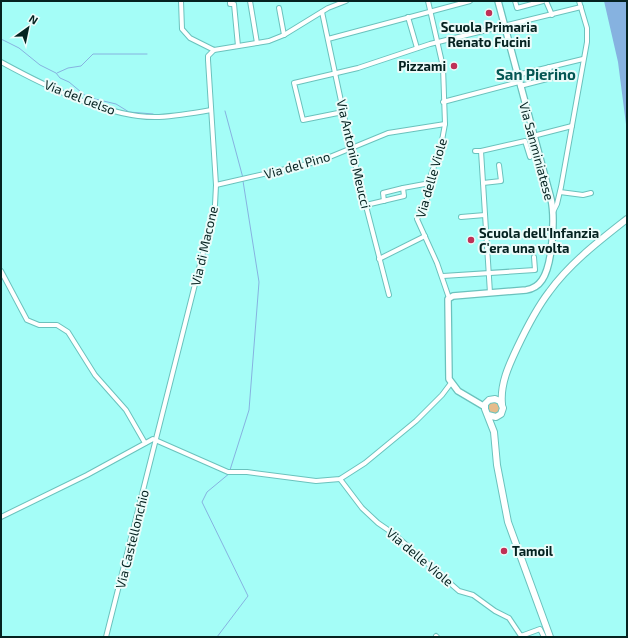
<svg xmlns="http://www.w3.org/2000/svg" width="628" height="638" viewBox="0 0 628 638" font-family="'Exo 2',sans-serif">
<rect width="100%" height="100%" fill="#a4fdf7"/>
<polygon fill="#e6bc8b" points="492,401 498,403 501,410 497,415 488,413 487,405"/>
<polygon fill="#86b2e0" points="604,1 627,1 627,132 618,62"/>
<g fill="none" stroke-linecap="round" stroke-linejoin="round">
<g stroke="#86b2e0" stroke-width="1">
<polyline points="1,39 19,48 40,65 56,73 60,78 69,82 87,97 116,104 129,112 153,114"/>
<polyline points="57,73 68,68 81,66 93,54 147,54"/>
<polyline points="225,111 243,178"/>
<polyline points="230,470 249,410 259,282 243,181"/>
<polyline points="217,637 248,596 202,502 207,492 230,473"/>
</g>
<defs>
<g id="street">
<polyline points="181,1 182,29 190,38 214,50 269,41 284,35 328,8 346,1"/>
<polyline points="230,1 230,4 234,4 238,46"/>
<polyline points="250,1 257,43"/>
<polyline points="428,1 443,67 445,124 441,146 431,175 428,197 417,219 437,263 449,298"/>
<polyline points="515,1 517,8 543,1"/>
<polyline points="546,1 552,15"/>
<polyline points="279,8 284,35"/>
<polyline points="322,12 351,148 389,295"/>
<polyline points="408,17 417,48"/>
<polyline points="328,39 470,1"/>
<path d="M1,62C43,85 110,119 159,117C176,116 194,113 211,110"/>
<polyline points="517,75 583,59"/>
<polyline points="520,86 551,78 549,67"/>
<polyline points="443,102 519,82"/>
<polyline points="343,112 303,120 294,83 358,68 430,44 581,7"/>
<polyline points="533,136 572,126"/>
<polyline points="475,151 481,151"/>
<polyline points="483,183 501,181 499,165"/>
<polyline points="216,185 320,161 388,133 445,124"/>
<polyline points="560,192 583,195 591,193"/>
<polyline points="384,201 383,193 403,188"/>
<polyline points="366,205 404,196 403,188 430,183"/>
<polyline points="553,212 557,204 561,187 587,42 587,28 579,1"/>
<polyline points="461,217 485,215"/>
<polyline points="379,259 425,236"/>
<polyline points="1,271 27,320 39,325 57,325 68,332 95,375 126,410 145,443"/>
<polyline points="443,276 535,270 534,257"/>
<polyline points="490,293 481,151 525,141 530,157"/>
<polyline points="340,479 362,508 378,523 394,534 459,591 473,595 495,611 509,618 521,636 540,629 544,637"/>
<polyline points="1,517 87,475 153,439 228,472 247,472 316,481 340,479 365,463 416,421 442,395 451,383"/>
<polyline points="436,636 437,637"/>
<polyline points="106,637 215,205 216,185 208,60 208,56 214,50"/>
</g>
<path id="secondary" d="M485,407L458,391L449,379L448,299L453,296L526,290C533,289 538,286 542,280C553,264 555,217 551,199L498,1"/>
<g id="primary">
<path d="M502,404C500,384 509,365 517,348C526,329 536,309 549,292C570,263 599,241 627,219"/>
<polyline points="488,415 496,417 501,414 503,408 500,401 495,399 489,400 485,404 485,409 494,432 497,465 508,522 550,637"/>
</g>
</defs>
<use href="#street" stroke="#6ac2bd" stroke-width="6"/>
<use href="#secondary" stroke="#6ac2bd" stroke-width="8"/>
<use href="#primary" stroke="#6ac2bd" stroke-width="8"/>
<use href="#street" stroke="#fff" stroke-width="4"/>
<use href="#secondary" stroke="#fff" stroke-width="5.5"/>
<use href="#primary" stroke="#fff" stroke-width="6"/>
</g>
<g fill="#bf3056" stroke="#ebfcfa" stroke-width="1.5">
<circle cx="489" cy="13" r="4"/>
<circle cx="454" cy="66" r="4"/>
<circle cx="471" cy="240" r="4"/>
<circle cx="504" cy="551" r="4"/>
</g>
<g text-anchor="middle" stroke-width="4" stroke-linejoin="round" paint-order="stroke">
<g font-size="13" font-weight="bold" fill="#052220" stroke="#ebfcfa" text-anchor="start">
<text x="489" y="32" text-anchor="middle">Scuola Primaria<tspan x="489" dy="15">Renato Fucini</tspan></text>
<text x="446" y="71" text-anchor="end">Pizzami</text>
<text x="479" y="238">Scuola dell'Infanzia<tspan x="479" dy="15">C'era una volta</tspan></text>
<text x="512" y="556">Tamoil</text>
</g>
<g font-size="13" fill="#052220" stroke="#ebfcfa">
<text transform="translate(80 97) rotate(21)" y="5">Via del Gelso</text>
<text transform="translate(537 151) rotate(75)" y="5">Via Sanminiatese</text>
<text transform="translate(354 154) rotate(77)" y="5">Via Antonio Meucci</text>
<text transform="translate(297 165) rotate(-16)" y="5">Via del Pino</text>
<text transform="translate(431 178) rotate(-74)" y="5">Via delle Viole</text>
<text transform="translate(204 246) rotate(-77)" y="5">Via di Macone</text>
<text transform="translate(132 539) rotate(-76)" y="5">Via Castellonchio</text>
<text transform="translate(420 557) rotate(40)" y="5">Via delle Viole</text>
</g>
<g font-size="15" font-weight="bold" fill="#055653" stroke="#ebfcfa">
<text x="536" y="80">San Pierino</text>
</g>
</g>
<rect width="628" height="638" fill="none" stroke="#052220" stroke-width="4"/>
<g transform="translate(28 28) rotate(33)" stroke="#ebfcfa" stroke-width="3" paint-order="stroke">
<path d="M0-3L7 15L0 10L-7 15Z" fill="#052220"/>
<text y="-6" font-size="11" font-weight="bold" text-anchor="middle" fill="#052220">N</text>
</g>
</svg>
